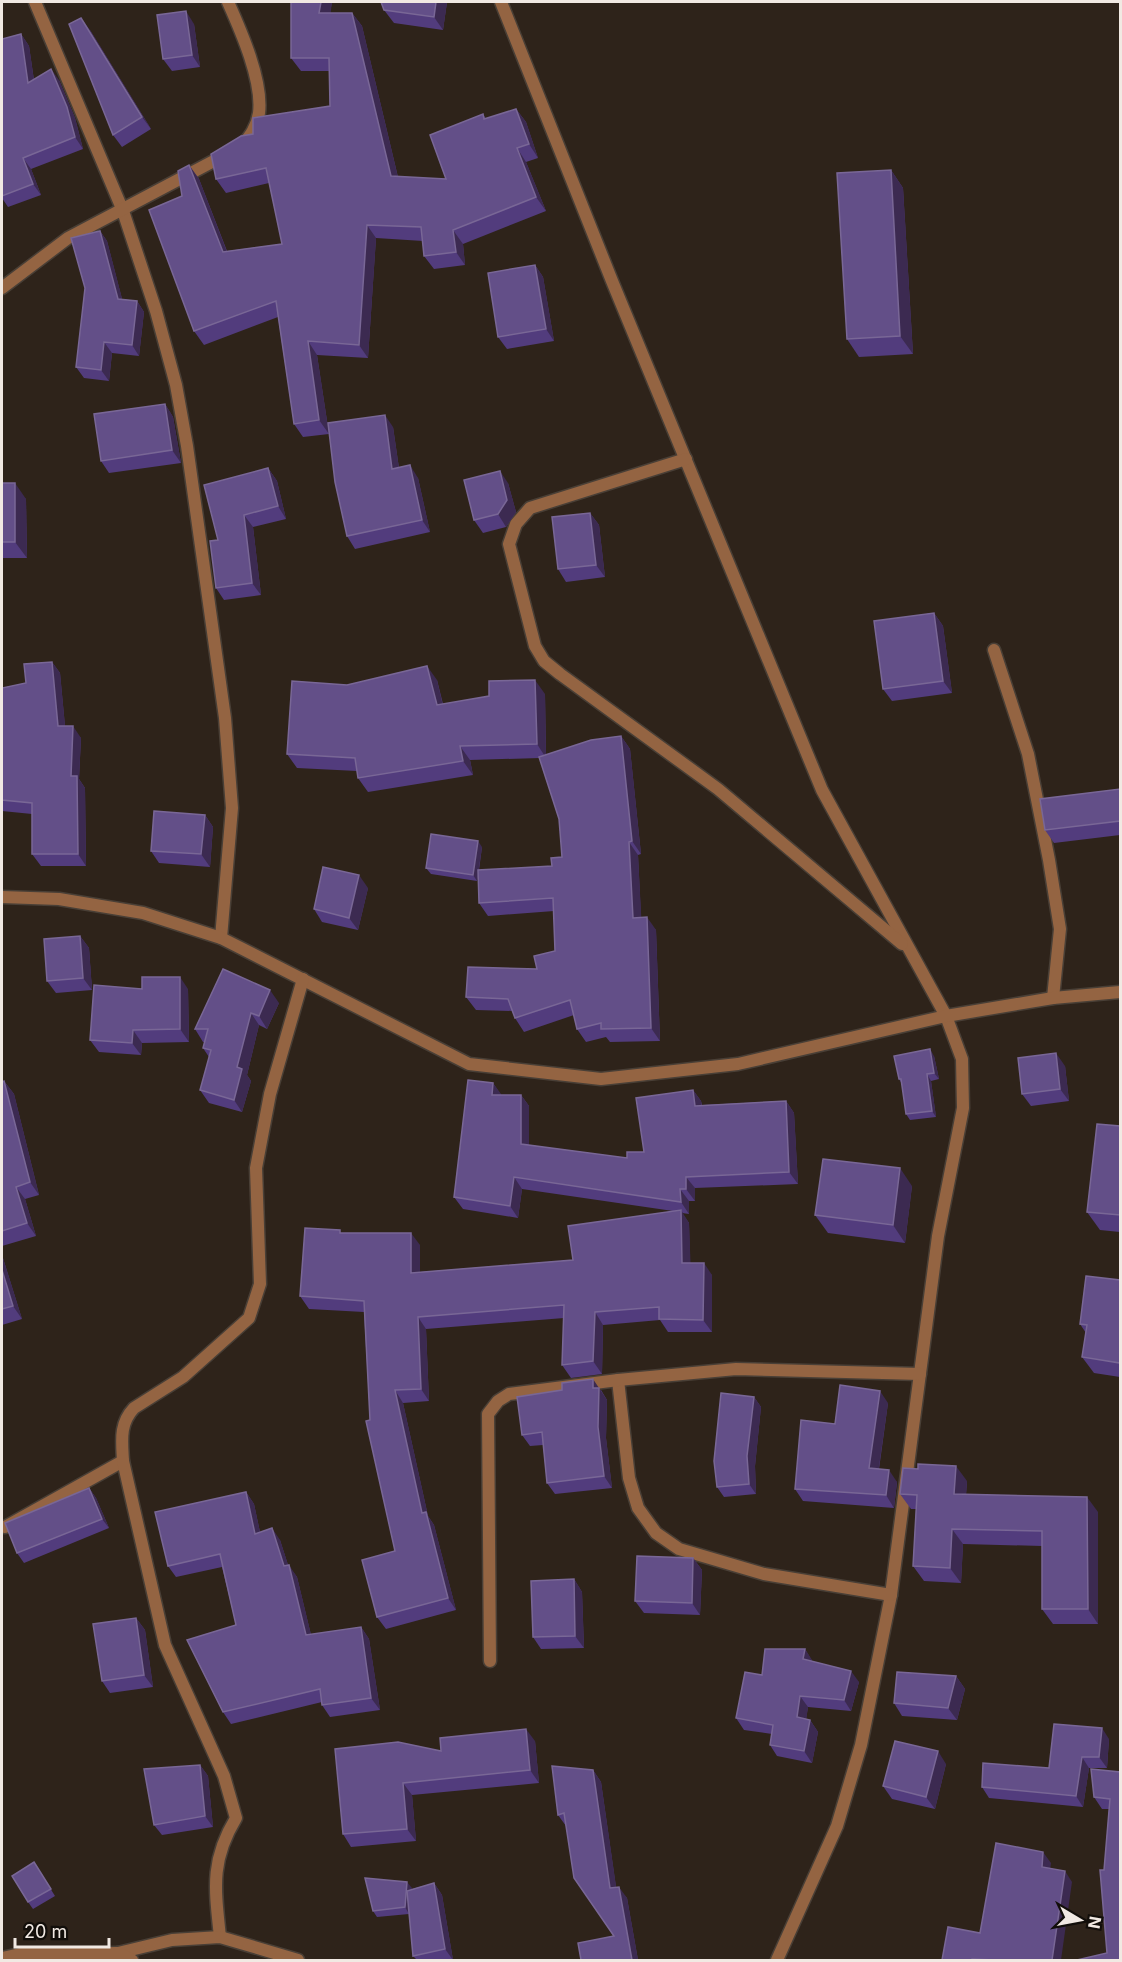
<svg xmlns="http://www.w3.org/2000/svg" width="1122" height="1962" viewBox="0 0 1122 1962" font-family="Inter,sans-serif">
<rect width="100%" height="100%" fill="#2e231a"/>
<g fill="none" stroke-linecap="round" stroke-linejoin="round">
<defs>
<g id="minor">
<polyline points="35,2 123,211 156,311 176,385 187,446 225,718 232,808 221,938"/>
<path d="M228,2C241,31 263,81 259,113C257,127 250,136 242,146"/>
<polyline points="501,2 612,281 822,790 946,1016 962,1059 963,1108 938,1236 891,1595 861,1745 837,1826 777,1960"/>
<polyline points="2,288 68,238 227,154"/>
<polyline points="686,459 530,508 516,524 509,544 535,646 544,661 560,674 718,789 902,944"/>
<polyline points="994,650 1028,754 1049,860 1060,929 1053,998"/>
<polyline points="2,897 59,899 143,913 221,938 469,1064 601,1079 738,1064 946,1016 1053,998 1120,992"/>
<polyline points="618,1380 629,1478 638,1508 656,1533 679,1549 764,1574 891,1595"/>
<polyline points="5,1527 123,1461"/>
<polyline points="490,1661 488,1414 498,1401 509,1394 618,1380 736,1369 920,1374"/>
<path d="M220,1937C215,1889 210,1861 236,1818L224,1776L165,1645L123,1461C122,1441 119,1424 134,1408L183,1377L249,1318L260,1284L256,1168L270,1094L303,979"/>
<polyline points="118,1953 172,1940 220,1937 298,1960"/>
</g>
<polyline id="tertiary" points="2,1958 20,1954 118,1953 132,1960"/>
</defs>
<use href="#minor" stroke="#493f36" stroke-width="15"/>
<use href="#tertiary" stroke="#493f36" stroke-width="15"/>
<use href="#minor" stroke="#946442" stroke-width="12"/>
<use href="#tertiary" stroke="#946442" stroke-width="12"/>
</g>
<g fill="#523c7d">
<polygon points="332,2 330,13 352,13 362,26 398,177 446,179 483,114 486,119 516,109 526,122 538,158 526,162 546,211 463,244 465,265 434,269 424,256 423,241 376,238 368,358 317,355 329,434 303,437 294,424 278,317 204,345 194,331 182,196 189,165 199,179 227,251 282,244 269,183 226,193 216,179 253,134 330,106 329,71 301,71 291,58"/>
<polygon points="447,2 443,30 394,23 384,10"/>
<polygon points="194,24 200,67 172,71 163,59"/>
<polygon points="90,30 151,129 122,147 113,135"/>
<polygon points="21,34 29,46 34,80 59,80 75,118 83,149 31,169 41,195 8,207 2,198 2,39"/>
<polygon points="891,170 903,188 913,354 859,357 847,339"/>
<polygon points="100,231 107,241 122,299 137,301 144,312 139,356 112,353 109,381 84,378 76,367"/>
<polygon points="535,265 543,277 554,341 507,349 498,337"/>
<polygon points="165,404 173,417 181,463 109,473 101,461"/>
<polygon points="393,427 399,468 418,478 430,532 355,549 347,536"/>
<polygon points="268,468 277,481 286,519 253,527 261,595 224,600 216,588 218,540"/>
<polygon points="2,483 26,499 27,558 2,558"/>
<polygon points="508,483 516,512 506,527 483,533 474,520"/>
<polygon points="590,513 599,525 605,577 566,582 558,569"/>
<polygon points="934,613 943,626 952,693 892,701 883,689"/>
<polygon points="52,662 60,673 65,726 81,738 79,779 85,788 86,866 41,866 32,854 32,814 2,811 2,688 26,683"/>
<polygon points="437,680 443,704 545,694 546,755 621,736 630,749 641,854 638,855 641,917 656,930 660,1041 610,1042 606,1037 586,1042 577,1029 574,1015 524,1032 515,1018 513,1011 476,1010 466,997 537,969 555,951 554,911 488,916 479,903 478,876 477,881 431,874 426,868 482,847 479,870 552,866 562,857 559,819 540,758 470,760 473,775 368,792 358,778 357,771 297,768 287,754 347,685"/>
<polygon points="1120,789 1120,835 1054,843 1045,830"/>
<polygon points="205,815 213,827 210,867 159,863 151,851"/>
<polygon points="368,888 358,930 322,922 314,909"/>
<polygon points="80,936 89,948 92,990 56,993 47,981"/>
<polygon points="142,989 188,989 189,1042 142,1043 141,1055 99,1052 90,1040"/>
<polygon points="279,1003 267,1029 259,1025 247,1075 251,1081 242,1112 209,1103 200,1090 209,1057 203,1048 205,1042 203,1042 195,1029"/>
<polygon points="934,1056 939,1079 931,1081 936,1117 910,1120 906,1114 902,1084 899,1079"/>
<polygon points="1065,1066 1069,1101 1031,1106 1022,1094"/>
<polygon points="4,1081 14,1094 39,1195 25,1199 36,1236 2,1246 2,1082"/>
<polygon points="493,1083 501,1095 521,1095 529,1106 529,1145 627,1158 644,1152 693,1090 701,1101 702,1105 786,1101 794,1113 798,1184 695,1188 695,1201 689,1201 689,1214 682,1213 689,1223 690,1263 712,1275 712,1332 668,1332 660,1320 603,1325 602,1374 571,1378 562,1365 564,1318 426,1329 429,1401 403,1403 428,1516 434,1525 456,1610 386,1629 377,1617 395,1551 370,1420 364,1312 309,1309 300,1296 342,1233 420,1245 420,1272 573,1260 673,1211 522,1189 518,1218 463,1209 454,1197"/>
<polygon points="1120,1126 1120,1232 1100,1230 1087,1212"/>
<polygon points="912,1186 905,1243 828,1233 815,1215"/>
<polygon points="2,1255 22,1319 2,1325"/>
<polygon points="1120,1280 1120,1377 1094,1373 1082,1357 1086,1333 1080,1324"/>
<polygon points="601,1390 607,1400 606,1438 612,1488 555,1494 547,1483 543,1445 530,1446 522,1435"/>
<polygon points="754,1397 761,1407 755,1466 756,1494 724,1497 717,1487"/>
<polygon points="888,1403 879,1469 897,1482 894,1508 803,1501 795,1489"/>
<polygon points="967,1481 966,1495 1098,1512 1098,1624 1053,1624 1042,1609 1042,1546 963,1544 961,1583 924,1581 913,1566 916,1509 911,1509 900,1494"/>
<polygon points="89,1488 96,1498 109,1528 24,1563 17,1553"/>
<polygon points="246,1492 254,1504 260,1532 280,1540 288,1565 297,1577 311,1635 361,1627 369,1639 380,1710 330,1717 322,1705 322,1702 231,1724 223,1712 236,1625 222,1567 176,1577 168,1566"/>
<polygon points="693,1558 702,1570 700,1615 644,1613 635,1601"/>
<polygon points="574,1579 582,1592 584,1648 541,1649 533,1637"/>
<polygon points="136,1618 145,1630 153,1687 110,1693 102,1681"/>
<polygon points="805,1649 812,1661 859,1682 851,1711 808,1707 806,1719 810,1720 818,1732 812,1763 777,1756 770,1745 772,1734 744,1730 736,1718 762,1675"/>
<polygon points="956,1676 965,1689 957,1720 902,1716 894,1703"/>
<polygon points="1109,1739 1107,1768 1089,1768 1083,1807 989,1798 982,1787 1049,1768"/>
<polygon points="535,1741 539,1783 412,1795 416,1841 351,1847 343,1834 441,1751"/>
<polygon points="946,1764 935,1809 892,1799 883,1786"/>
<polygon points="200,1765 208,1776 213,1827 162,1835 154,1825"/>
<polygon points="593,1770 601,1782 616,1887 627,1898 638,1960 581,1960 614,1936 566,1826 558,1815"/>
<polygon points="1120,1772 1107,1953 1104,1870 1109,1809 1102,1809 1094,1797"/>
<polygon points="34,1862 55,1896 33,1909 28,1902"/>
<polygon points="434,1883 442,1895 453,1960 417,1960 413,1956 409,1914 377,1917 373,1911 412,1888 412,1889"/>
</g>
<g fill="#3c2a51">
<polygon points="321,2 332,2 329,26 319,13"/>
<polygon points="436,2 447,2 443,30 434,17"/>
<polygon points="186,11 194,24 200,67 192,55"/>
<polygon points="352,13 362,26 401,190 391,176"/>
<polygon points="81,18 90,30 151,129 142,117"/>
<polygon points="21,34 29,46 36,95 28,83"/>
<polygon points="51,69 59,80 75,118 83,149 75,137"/>
<polygon points="516,109 526,122 538,158 529,144"/>
<polygon points="517,148 526,162 546,211 536,197"/>
<polygon points="23,158 31,169 41,195 33,184"/>
<polygon points="189,165 199,179 232,265 223,252"/>
<polygon points="891,170 903,188 913,354 900,336"/>
<polygon points="367,225 376,238 368,358 359,345"/>
<polygon points="453,230 463,244 465,265 456,252"/>
<polygon points="100,231 107,241 125,310 118,299"/>
<polygon points="535,265 543,277 554,341 546,329"/>
<polygon points="137,301 144,312 139,356 132,345"/>
<polygon points="308,341 317,355 329,434 319,420"/>
<polygon points="104,342 112,353 109,381 101,370"/>
<polygon points="165,404 173,417 181,463 172,450"/>
<polygon points="385,415 393,427 401,482 392,469"/>
<polygon points="410,465 418,478 430,532 422,520"/>
<polygon points="268,468 277,481 286,519 278,506"/>
<polygon points="500,471 508,483 516,512 506,527 498,514"/>
<polygon points="15,483 26,499 27,558 15,542"/>
<polygon points="590,513 599,525 605,577 596,565"/>
<polygon points="244,515 253,527 261,595 252,583"/>
<polygon points="934,613 943,626 952,693 943,681"/>
<polygon points="52,662 60,673 66,737 58,726"/>
<polygon points="427,666 437,680 446,719 437,705"/>
<polygon points="535,680 545,694 546,758 537,744"/>
<polygon points="73,726 81,738 79,779 85,788 86,866 78,854 71,776"/>
<polygon points="621,736 630,749 641,854 632,841"/>
<polygon points="460,746 470,760 473,775 463,761"/>
<polygon points="205,815 213,827 210,867 201,854"/>
<polygon points="478,841 482,847 477,881 473,875"/>
<polygon points="629,842 638,855 642,931 633,918"/>
<polygon points="359,875 368,888 358,930 349,918"/>
<polygon points="647,917 656,930 660,1041 651,1028"/>
<polygon points="80,936 89,948 92,990 83,978"/>
<polygon points="180,977 188,989 189,1042 180,1029"/>
<polygon points="270,990 279,1003 267,1029 259,1016"/>
<polygon points="251,1013 259,1025 247,1075 251,1081 242,1112 234,1100 237,1067"/>
<polygon points="133,1030 142,1043 141,1055 132,1043"/>
<polygon points="930,1049 934,1056 939,1079 934,1073"/>
<polygon points="1056,1053 1065,1066 1069,1101 1060,1089"/>
<polygon points="927,1074 931,1081 936,1117 932,1111"/>
<polygon points="4,1081 14,1094 39,1195 30,1182"/>
<polygon points="493,1083 501,1094 500,1107 492,1095"/>
<polygon points="693,1090 701,1101 703,1117 695,1106"/>
<polygon points="521,1095 529,1106 529,1156 521,1144"/>
<polygon points="786,1101 794,1113 798,1184 789,1172"/>
<polygon points="900,1168 912,1186 905,1243 893,1225"/>
<polygon points="514,1177 522,1189 518,1218 510,1206"/>
<polygon points="686,1177 695,1188 695,1201 686,1189"/>
<polygon points="16,1187 25,1199 36,1236 27,1223"/>
<polygon points="680,1189 689,1201 689,1214 681,1202"/>
<polygon points="681,1210 689,1223 691,1275 682,1263"/>
<polygon points="411,1233 420,1245 420,1285 411,1273"/>
<polygon points="2,1255 22,1319 13,1306 2,1270"/>
<polygon points="704,1263 712,1275 712,1332 703,1320"/>
<polygon points="595,1312 603,1325 602,1374 593,1361"/>
<polygon points="418,1317 426,1329 429,1401 421,1389"/>
<polygon points="593,1379 607,1400 606,1438 612,1488 604,1476 593,1388"/>
<polygon points="395,1390 403,1403 428,1516 434,1525 456,1610 448,1598 422,1513"/>
<polygon points="880,1391 888,1403 877,1481 869,1468"/>
<polygon points="754,1397 761,1407 755,1466 756,1494 749,1484 747,1456"/>
<polygon points="956,1466 967,1481 965,1509 954,1494"/>
<polygon points="889,1470 897,1482 894,1508 886,1495"/>
<polygon points="89,1488 96,1498 109,1528 102,1519"/>
<polygon points="246,1492 254,1504 263,1546 255,1534"/>
<polygon points="1087,1497 1098,1512 1098,1624 1088,1609"/>
<polygon points="272,1528 280,1540 291,1574 289,1565 297,1577 314,1647 306,1635"/>
<polygon points="952,1529 963,1544 961,1583 950,1568"/>
<polygon points="693,1558 702,1570 700,1615 692,1603"/>
<polygon points="574,1579 582,1592 584,1648 575,1636"/>
<polygon points="136,1618 145,1630 153,1687 144,1675"/>
<polygon points="361,1627 369,1639 380,1710 371,1698"/>
<polygon points="805,1649 812,1660 811,1670 803,1659"/>
<polygon points="851,1671 859,1682 851,1711 844,1700"/>
<polygon points="956,1676 965,1689 957,1720 948,1708"/>
<polygon points="800,1696 808,1707 805,1728 797,1717"/>
<polygon points="810,1720 818,1732 812,1763 804,1751"/>
<polygon points="1102,1728 1109,1739 1107,1768 1099,1757"/>
<polygon points="526,1729 535,1741 539,1783 530,1770"/>
<polygon points="938,1751 946,1764 935,1809 926,1797"/>
<polygon points="1082,1757 1089,1768 1083,1807 1076,1796"/>
<polygon points="200,1765 208,1776 213,1827 205,1816"/>
<polygon points="593,1770 601,1782 618,1900 610,1888"/>
<polygon points="403,1783 412,1795 416,1841 407,1829"/>
<polygon points="1043,1852 1051,1863 1049,1878 1042,1867"/>
<polygon points="1065,1871 1072,1882 1061,1960 1052,1960"/>
<polygon points="407,1882 412,1888 409,1914 405,1907"/>
<polygon points="434,1883 442,1895 453,1960 445,1949"/>
<polygon points="619,1887 627,1898 638,1960 632,1960"/>
</g>
<g fill="#634f88" stroke="#796796" stroke-width="1.5">
<polygon points="291,2 321,2 319,13 352,13 391,176 446,179 430,135 483,114 484,119 516,109 529,144 517,148 536,197 453,230 456,252 424,256 421,227 367,225 359,345 308,341 319,420 294,424 276,301 194,331 149,210 182,196 178,171 189,165 223,252 282,244 266,168 216,179 211,154 241,136 253,134 253,118 330,106 329,58 291,58"/>
<polygon points="381,2 436,2 434,17 384,10"/>
<polygon points="186,11 192,55 163,59 157,15"/>
<polygon points="81,18 142,117 113,135 69,24"/>
<polygon points="21,34 28,83 51,69 67,107 75,137 23,158 33,184 2,196 2,39"/>
<polygon points="891,170 900,336 847,339 837,173"/>
<polygon points="100,231 118,299 137,301 132,345 104,342 101,370 76,367 85,288 71,238"/>
<polygon points="535,265 546,329 498,337 488,273"/>
<polygon points="165,404 172,450 101,461 94,414"/>
<polygon points="385,415 392,469 410,465 422,520 347,536 335,482 328,423"/>
<polygon points="268,468 278,506 244,515 252,583 216,588 210,541 218,540 204,485"/>
<polygon points="500,471 507,500 498,514 474,520 464,480"/>
<rect x="2" y="483" width="13" height="59"/>
<polygon points="590,513 596,565 558,569 552,517"/>
<polygon points="934,613 943,681 883,689 874,621"/>
<polygon points="52,662 58,726 73,726 71,776 77,776 78,854 32,854 32,803 2,800 2,688 26,683 24,664"/>
<polygon points="427,666 437,705 489,696 489,681 535,680 537,744 460,746 463,761 358,778 355,758 287,754 292,681 347,685"/>
<polygon points="621,736 632,841 629,842 633,918 647,917 651,1028 601,1029 601,1023 577,1029 570,1000 515,1018 508,999 466,997 468,967 537,969 534,956 555,951 553,898 479,903 478,870 552,866 551,858 562,857 559,819 539,757 591,740"/>
<polygon points="1120,789 1120,821 1045,830 1040,799"/>
<polygon points="154,811 205,815 201,854 151,851"/>
<polygon points="431,834 478,841 473,875 426,868"/>
<polygon points="323,867 359,875 349,918 314,909"/>
<polygon points="80,936 83,978 47,981 44,939"/>
<polygon points="223,969 270,990 259,1016 251,1013 237,1067 242,1069 234,1100 200,1090 211,1050 203,1048 208,1029 195,1029"/>
<polygon points="142,977 180,977 180,1029 133,1030 132,1043 90,1040 94,985 142,989"/>
<polygon points="930,1049 934,1073 927,1074 932,1111 906,1114 901,1079 899,1079 894,1056"/>
<polygon points="1056,1053 1060,1089 1022,1094 1018,1058"/>
<polygon points="468,1080 493,1083 492,1095 521,1095 521,1144 627,1158 627,1152 644,1152 636,1098 693,1090 695,1106 786,1101 789,1172 686,1177 686,1189 680,1189 681,1202 514,1177 510,1206 454,1197"/>
<polygon points="4,1081 30,1182 16,1187 27,1223 2,1231 2,1082"/>
<polygon points="1097,1124 1120,1126 1120,1215 1087,1212"/>
<polygon points="823,1159 900,1168 893,1225 815,1215"/>
<polygon points="681,1210 682,1263 704,1263 703,1320 659,1319 659,1307 595,1312 593,1361 562,1365 564,1305 418,1317 421,1389 395,1390 422,1513 426,1512 448,1598 377,1617 362,1560 395,1551 366,1421 370,1420 364,1301 300,1296 305,1228 340,1230 340,1233 411,1233 411,1273 573,1260 568,1226"/>
<polygon points="2,1270 13,1306 2,1309"/>
<polygon points="1086,1276 1120,1280 1120,1363 1082,1357 1087,1325 1080,1324"/>
<polygon points="593,1379 593,1388 599,1388 598,1427 604,1476 547,1483 542,1432 522,1435 517,1397 562,1390 562,1383"/>
<polygon points="840,1385 880,1391 869,1468 889,1470 886,1495 795,1489 801,1420 835,1424"/>
<polygon points="721,1393 754,1397 747,1456 749,1484 717,1487 714,1461"/>
<polygon points="918,1464 956,1466 954,1494 1087,1497 1088,1609 1042,1609 1042,1531 952,1529 950,1568 913,1566 917,1495 900,1494 903,1468 918,1469"/>
<polygon points="89,1488 102,1519 17,1553 5,1523"/>
<polygon points="246,1492 255,1534 272,1528 284,1566 289,1565 306,1635 361,1627 371,1698 322,1705 320,1689 223,1712 187,1640 236,1625 220,1554 168,1566 155,1512"/>
<polygon points="637,1556 693,1558 692,1603 635,1601"/>
<polygon points="574,1579 575,1636 533,1637 531,1581"/>
<polygon points="136,1618 144,1675 102,1681 93,1624"/>
<polygon points="765,1649 805,1649 803,1659 851,1671 844,1700 800,1696 797,1717 810,1720 804,1751 770,1745 773,1725 736,1718 745,1672 762,1675"/>
<polygon points="897,1672 956,1676 948,1708 894,1703"/>
<polygon points="1054,1724 1102,1728 1099,1757 1082,1757 1076,1796 982,1787 983,1763 1049,1768"/>
<polygon points="526,1729 530,1770 403,1783 407,1829 343,1834 335,1749 398,1742 441,1751 440,1738"/>
<polygon points="895,1741 938,1751 926,1797 883,1786"/>
<polygon points="200,1765 205,1816 154,1825 144,1769"/>
<polygon points="552,1766 593,1770 610,1888 619,1887 632,1960 581,1960 578,1943 614,1936 574,1878 564,1813 558,1815"/>
<polygon points="1091,1769 1120,1772 1120,1960 1077,1960 1107,1953 1100,1870 1104,1870 1110,1799 1094,1797"/>
<polygon points="996,1843 1043,1852 1042,1867 1065,1871 1052,1960 995,1960 972,1959 971,1960 942,1960 948,1927 980,1933"/>
<polygon points="34,1862 51,1889 28,1902 12,1876"/>
<polygon points="365,1878 407,1882 405,1907 373,1911"/>
<polygon points="434,1883 445,1949 413,1956 407,1891"/>
</g>
<rect width="1122" height="1962" fill="none" stroke="#f1e9e3" stroke-width="6"/>
<g transform="translate(1080 1920) rotate(100)" stroke="#120e0a" stroke-width="4.5" paint-order="stroke">
<path d="M0-4.5L10 22L0 15L-10 22Z" fill="#f1e9e3"/>
<text y="-9" font-size="16" font-weight="bold" text-anchor="middle" fill="#f1e9e3">N</text>
</g>
<path d="M15 1938v9h94v-9" fill="none" stroke="#f1e9e3" stroke-width="3"/>
<text x="24" y="1938" font-size="18" fill="#f1e9e3" stroke="#120e0a" stroke-width="4.5" paint-order="stroke">20 m</text>
</svg>
